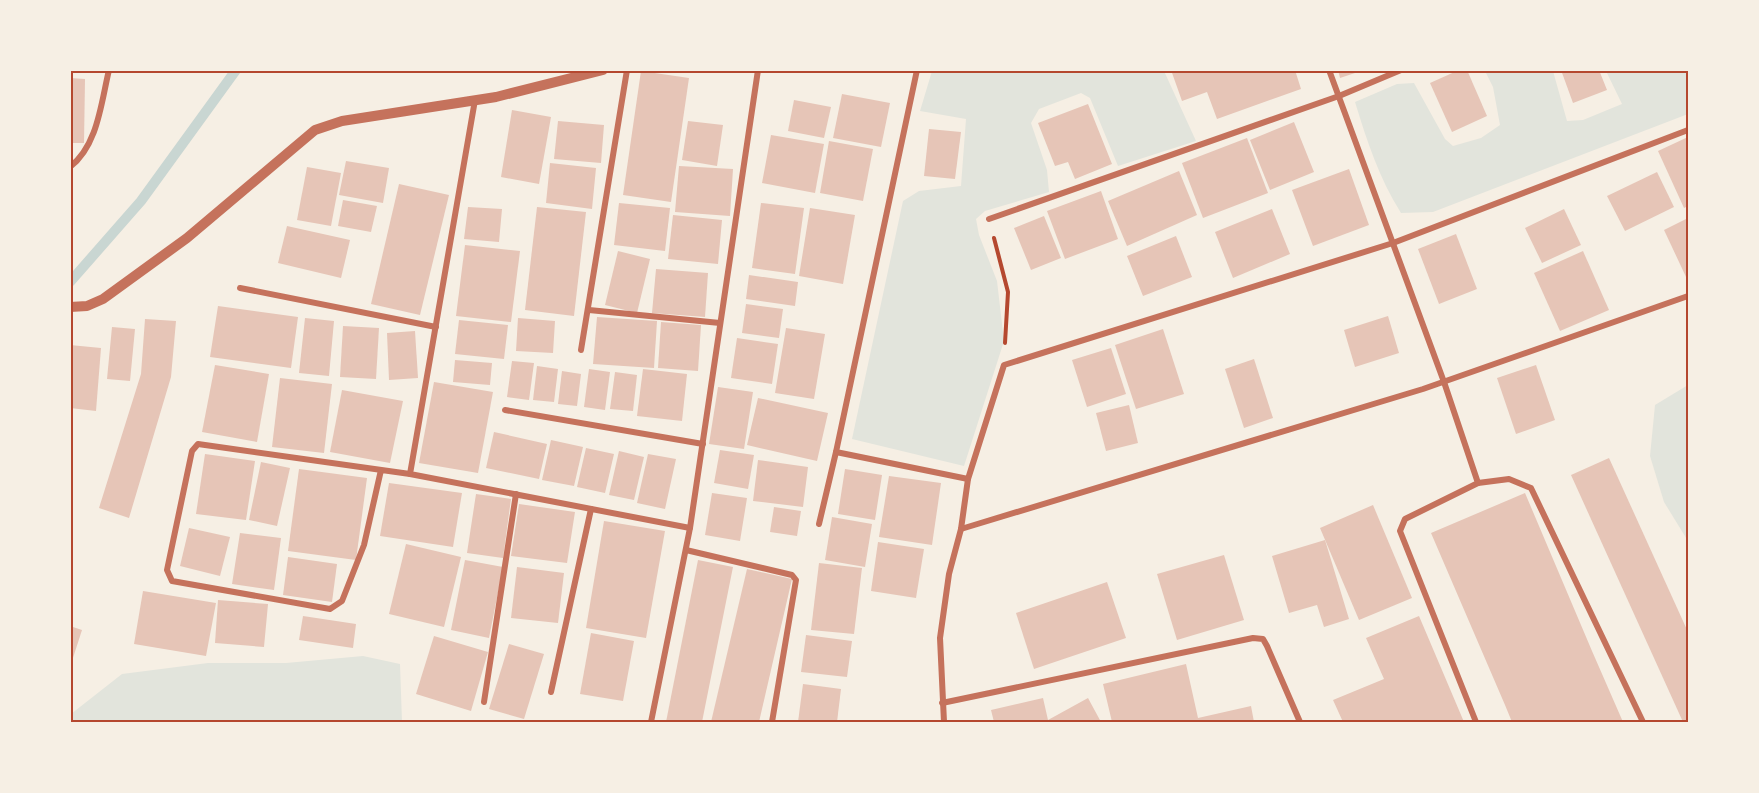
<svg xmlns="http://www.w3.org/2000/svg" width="1759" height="793" viewBox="0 0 1759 793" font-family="'Golos Text',sans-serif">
<rect width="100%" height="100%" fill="#f6efe4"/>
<g fill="#e2e4dc">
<polygon points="932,71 1164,71 1196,141 1118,166 1090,98 1081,93 1039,109 1031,123 1047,170 1049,192 985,211 976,219 979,235 997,281 1004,341 964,466 852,439 903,201 919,191 961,186 966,119 920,111"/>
<path d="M1485,71H1553L1567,121L1583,120L1622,104L1606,71H1688V114L1433,212L1401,213C1379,178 1367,141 1355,102L1397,84L1414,83L1445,139L1453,146L1481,138L1500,125L1493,87Z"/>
<polygon points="1688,385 1688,541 1664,502 1650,456 1655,405"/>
<polygon points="363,656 400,664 402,722 71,722 71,714 122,674 208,663 286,663"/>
</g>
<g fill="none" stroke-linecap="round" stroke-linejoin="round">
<polyline stroke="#c9d6d2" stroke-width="10" points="70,282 141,201 236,70"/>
</g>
<g fill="#e6c5b7">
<polygon points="1171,70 1295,70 1301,89 1217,119 1207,92 1182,101"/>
<polygon points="1338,70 1361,70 1361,71 1340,78"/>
<polygon points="1459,70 1467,70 1487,116 1452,132 1430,83"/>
<polygon points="1561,70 1599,70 1607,90 1573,103"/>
<polygon points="641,71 689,78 671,202 623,195"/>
<polygon points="70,78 85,79 84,143 70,143"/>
<polygon points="842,94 890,103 881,147 833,138"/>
<polygon points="794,100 831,107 824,138 788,131"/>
<polygon points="1088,104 1112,164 1075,179 1068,162 1055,166 1038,123"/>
<polygon points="512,110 551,117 539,184 501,177"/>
<polygon points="558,121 604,125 601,163 554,159"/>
<polygon points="688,121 723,125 717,166 682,160"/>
<polygon points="1294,122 1314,172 1270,190 1250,140"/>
<polygon points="929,129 961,132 955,179 924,176"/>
<polygon points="771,135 824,144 815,193 762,183"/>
<polygon points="1688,137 1688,206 1684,208 1658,151"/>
<polygon points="1247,138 1268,193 1203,218 1182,163"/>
<polygon points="829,141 873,149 863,201 820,193"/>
<polygon points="346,161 389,168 383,203 339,195"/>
<polygon points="550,163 596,168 592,209 546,203"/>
<polygon points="679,166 733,169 730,216 675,212"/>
<polygon points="307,167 341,173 331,226 297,220"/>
<polygon points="1349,169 1369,225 1313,246 1292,190"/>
<polygon points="1179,171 1197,215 1127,246 1108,201"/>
<polygon points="1657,172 1674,207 1625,231 1607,196"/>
<polygon points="399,184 449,195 420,315 371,304"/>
<polygon points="1101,191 1118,239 1065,259 1047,211"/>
<polygon points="343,200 377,206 371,232 338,226"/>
<polygon points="619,203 670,208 665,251 614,245"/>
<polygon points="761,203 804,208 795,274 752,268"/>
<polygon points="468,207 502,209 499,242 464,239"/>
<polygon points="537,207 586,212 574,316 525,310"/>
<polygon points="810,208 855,215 843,284 799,276"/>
<polygon points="1272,209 1290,254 1233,278 1215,232"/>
<polygon points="1564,209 1581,245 1542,263 1525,228"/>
<polygon points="673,215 722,220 718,264 668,259"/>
<polygon points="1044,216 1061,258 1031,270 1014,228"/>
<polygon points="1688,218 1688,279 1687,279 1664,230"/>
<polygon points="287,226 350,240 341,278 278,263"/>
<polygon points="1456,234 1477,289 1439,304 1418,249"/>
<polygon points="1176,236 1192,277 1143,296 1127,256"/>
<polygon points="465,245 520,251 511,322 456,316"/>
<polygon points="618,251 650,259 637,313 605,305"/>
<polygon points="1583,251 1609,310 1560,331 1534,273"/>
<polygon points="656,269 708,273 705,317 652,313"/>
<polygon points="749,275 798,282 795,306 746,299"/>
<polygon points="746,304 783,309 779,338 742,333"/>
<polygon points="218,306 298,317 291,368 210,357"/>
<polygon points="1388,316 1399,353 1355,367 1344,330"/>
<polygon points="597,317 657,321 654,368 593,364"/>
<polygon points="305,318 334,321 329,376 299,373"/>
<polygon points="518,318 555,321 553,353 516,351"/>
<polygon points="145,319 176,321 171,377 129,518 99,508 141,374"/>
<polygon points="459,320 508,325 504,359 455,354"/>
<polygon points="661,322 701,325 698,371 658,368"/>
<polygon points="343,326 379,328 376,379 340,377"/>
<polygon points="112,327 135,329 130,381 107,379"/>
<polygon points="786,328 825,334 814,399 775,393"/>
<polygon points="1163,329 1184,394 1136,409 1115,345"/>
<polygon points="415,331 418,378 389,380 387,333"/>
<polygon points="737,338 778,344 772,384 731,378"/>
<polygon points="70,345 101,348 96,411 70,408"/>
<polygon points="1111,348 1126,394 1087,407 1072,360"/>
<polygon points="1254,359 1273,418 1244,428 1225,369"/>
<polygon points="455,360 492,363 490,385 453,382"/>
<polygon points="512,361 534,363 529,400 507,397"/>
<polygon points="215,365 269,374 257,442 202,432"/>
<polygon points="1536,365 1555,420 1516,434 1497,378"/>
<polygon points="537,366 558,369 554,402 533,400"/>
<polygon points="589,369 610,372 605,410 584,407"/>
<polygon points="643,369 687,374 682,421 637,416"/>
<polygon points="562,371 581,374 577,406 558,404"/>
<polygon points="615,372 637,375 633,411 610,409"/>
<polygon points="280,378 332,384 324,453 272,447"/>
<polygon points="434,382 493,392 478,473 419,463"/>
<polygon points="718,387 753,392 744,449 709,444"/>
<polygon points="342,390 403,401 390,463 330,452"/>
<polygon points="758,398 828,413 817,461 747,445"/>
<polygon points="1129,405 1138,443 1106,451 1096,413"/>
<polygon points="494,432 547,444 539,479 486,468"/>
<polygon points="551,440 583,447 574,486 542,480"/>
<polygon points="586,448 614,454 605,493 577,487"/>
<polygon points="720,450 754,455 748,489 714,483"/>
<polygon points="619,451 644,457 634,500 609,495"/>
<polygon points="205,454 255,461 246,520 196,514"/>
<polygon points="648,454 676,459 665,509 637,503"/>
<polygon points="1609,458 1688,632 1688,722 1683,722 1571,475"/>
<polygon points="758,460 808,467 803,507 753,501"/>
<polygon points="261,462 290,468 277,526 249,520"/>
<polygon points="299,469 367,478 356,560 288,551"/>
<polygon points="845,469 882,475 875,520 838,514"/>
<polygon points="889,476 941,483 932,545 879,537"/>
<polygon points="389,483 462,493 453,547 380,536"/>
<polygon points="712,493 747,498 740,541 705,535"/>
<polygon points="1525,493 1592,651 1623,722 1512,722 1505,705 1431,533"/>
<polygon points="476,494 511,499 503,558 467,553"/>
<polygon points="519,504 575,512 567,563 511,556"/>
<polygon points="1373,505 1412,598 1359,620 1320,528"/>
<polygon points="774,507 801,511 797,536 770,532"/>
<polygon points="832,517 872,524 865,567 825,560"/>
<polygon points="604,521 665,531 646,638 586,628"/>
<polygon points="189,528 230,537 220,576 180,566"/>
<polygon points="240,533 281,538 274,590 232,584"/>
<polygon points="1325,540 1349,619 1324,627 1317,605 1289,613 1272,556"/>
<polygon points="878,542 924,549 916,598 871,591"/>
<polygon points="406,544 461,557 444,627 389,614"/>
<polygon points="1224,555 1244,620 1177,640 1157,574"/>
<polygon points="288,557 337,564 332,602 283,595"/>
<polygon points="465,560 503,567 489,638 451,630"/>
<polygon points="698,560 733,567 702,722 666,722"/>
<polygon points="819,563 862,568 854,634 811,630"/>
<polygon points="517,567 564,573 558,623 511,618"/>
<polygon points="747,569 792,579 759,722 711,722"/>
<polygon points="1107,582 1126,638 1034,669 1016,613"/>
<polygon points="143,591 216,603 206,656 134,644"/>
<polygon points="218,600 268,604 264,647 215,643"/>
<polygon points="303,616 356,624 353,648 299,640"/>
<polygon points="1419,616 1464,722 1343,722 1333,700 1384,679 1366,638"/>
<polygon points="70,626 82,630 71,664 70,663"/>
<polygon points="591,633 634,641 623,701 580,694"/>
<polygon points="806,635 852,641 847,677 801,672"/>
<polygon points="434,636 488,652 471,711 416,694"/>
<polygon points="509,644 544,654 524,719 489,709"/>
<polygon points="1186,664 1198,718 1251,706 1254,722 1112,722 1103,684"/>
<polygon points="803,684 841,689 837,722 798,722"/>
<polygon points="1043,698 1048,720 1088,698 1101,722 994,722 991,710"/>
</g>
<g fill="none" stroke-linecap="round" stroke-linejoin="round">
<polyline stroke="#b5482f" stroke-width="4" points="994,238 1008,292 1005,343"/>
<g stroke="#c5725c" stroke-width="6">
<polyline points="917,70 836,452 968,479"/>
<polyline points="1329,70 1444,382 1478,483 1405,519 1400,531 1476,722"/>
<polyline points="475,100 410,474 690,528"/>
<path d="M70,167C98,145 101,103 109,70"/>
<polyline points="989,219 1339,96 1401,70"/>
<polyline points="240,288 436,327"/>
<polyline points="589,310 720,323"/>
<polyline points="581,350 627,70"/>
<polyline points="505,410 703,444"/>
<polyline points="381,470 364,545 342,601 330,609 172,581 167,570 192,451 198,444 410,474"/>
<polyline points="1478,483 1509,479 1531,488 1643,722"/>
<polyline points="819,524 836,452"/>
<polyline points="961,529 1423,389 1688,296"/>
<polyline points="686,550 792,575 796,580 772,722"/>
<polyline points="551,692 591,509"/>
<polyline points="484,702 516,494"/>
<polyline points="942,703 1253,638 1263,639 1267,646 1300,722"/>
<polyline points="651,722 690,528 758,70"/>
<polyline points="944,722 940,638 949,574 961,529 968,479 1004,365 1393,243 1688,130"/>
</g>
<polyline stroke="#c5725c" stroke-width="10" points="70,307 87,306 103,299 187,238 315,130 342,121 496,97 603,70"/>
</g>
<rect width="1759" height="793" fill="none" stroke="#f6efe4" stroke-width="144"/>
<rect x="72" y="72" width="1615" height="649" fill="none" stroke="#b5482f" stroke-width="2"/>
</svg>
